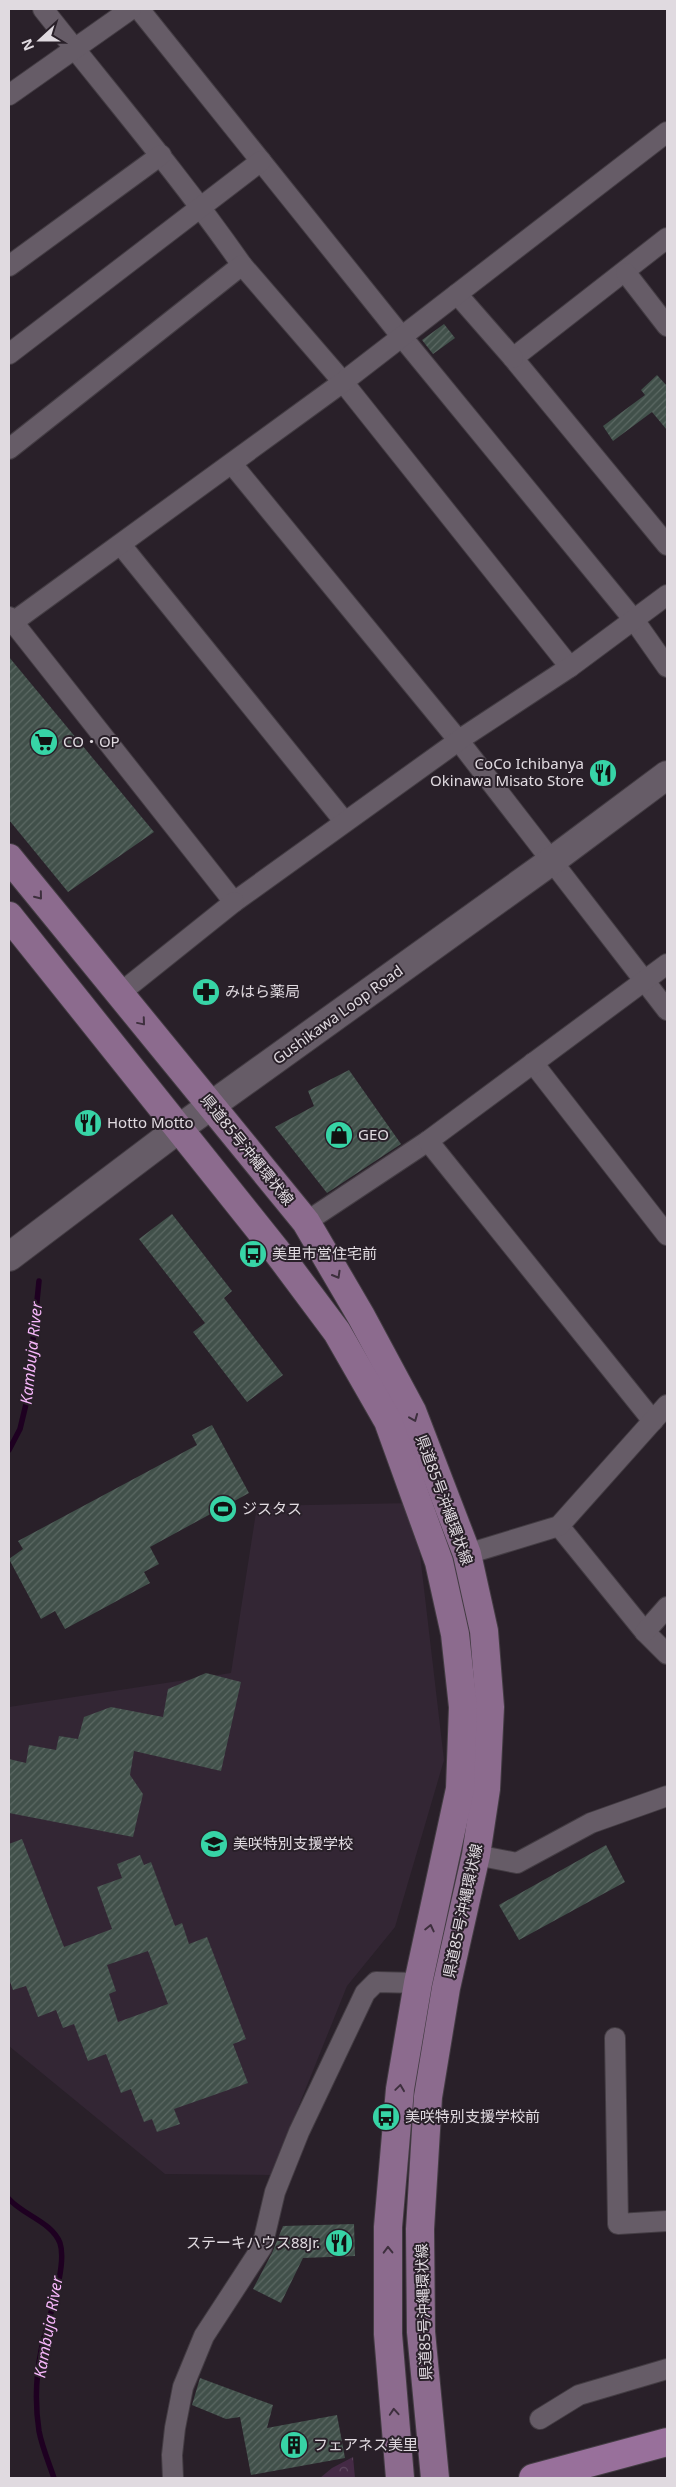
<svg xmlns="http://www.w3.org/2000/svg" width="676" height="2487" viewBox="0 0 676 2487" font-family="'Noto Sans','Noto Sans JP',sans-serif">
<defs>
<pattern id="park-crowns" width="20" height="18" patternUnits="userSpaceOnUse" patternTransform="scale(1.25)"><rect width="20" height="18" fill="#442a45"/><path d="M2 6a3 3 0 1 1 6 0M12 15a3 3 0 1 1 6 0" fill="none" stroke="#5f4860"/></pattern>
<pattern id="building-hatch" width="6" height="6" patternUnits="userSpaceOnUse" patternTransform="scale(1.25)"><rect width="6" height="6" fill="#41504a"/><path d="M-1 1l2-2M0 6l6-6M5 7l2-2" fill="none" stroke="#5c6964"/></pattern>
</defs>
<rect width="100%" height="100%" fill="#292029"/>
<polygon fill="#332634" points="414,1503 444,1760 395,1927 347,1986 271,2175 165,2174 9,2046 9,1707 231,1673 257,1506"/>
<polygon fill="url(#park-crowns)" points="353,2457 355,2478 320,2478 332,2468"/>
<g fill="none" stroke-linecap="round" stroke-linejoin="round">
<g stroke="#1e0021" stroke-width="5.5">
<polyline points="9,1450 20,1429 27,1400 39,1281"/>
<path d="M9,2199C23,2215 52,2222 60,2243C68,2267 46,2324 41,2351C36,2376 35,2405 39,2431C42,2447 49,2463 54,2478"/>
</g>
</g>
<g fill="url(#building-hatch)" fill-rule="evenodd">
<polygon points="444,324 455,338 433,354 422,340"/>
<polygon points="657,375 667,386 667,430 652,412 613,441 603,426 645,395 641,390"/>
<polygon points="9,657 154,832 68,892 9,820"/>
<polygon points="349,1070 401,1144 327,1193 275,1127 314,1106 308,1091"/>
<polygon points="172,1214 232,1291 224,1298 283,1375 247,1402 193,1332 205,1323 139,1239"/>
<polygon points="212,1425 249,1493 150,1547 159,1564 144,1572 150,1583 65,1629 55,1611 41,1619 9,1559 23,1549 18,1541 197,1445 192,1435"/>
<polygon points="206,1673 241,1682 221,1771 134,1751 130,1775 143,1794 133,1837 9,1813 9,1759 26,1763 29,1745 56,1750 59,1736 78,1739 84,1717 111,1707 163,1717 168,1689"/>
<path d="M22,1839L64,1947L112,1929L97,1887L122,1878L117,1864L140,1855L144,1865L151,1862L175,1926L182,1923L189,1944L207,1937L246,2039L233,2044L248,2083L174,2109L180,2124L157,2132L152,2119L144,2122L131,2089L121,2093L106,2054L88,2061L74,2024L63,2028L56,2010L38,2017L26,1986L13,1990L9,1979V1844ZM148,1951L168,2004L118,2022L109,1994L116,1991L107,1965Z"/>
<polygon points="606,1845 625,1882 519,1940 499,1905"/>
<polygon points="354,2224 355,2256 303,2258 281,2303 253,2289 272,2253 283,2226"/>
<polygon points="200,2378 273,2405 267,2428 337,2415 345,2458 251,2475 240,2417 226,2419 192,2405"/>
</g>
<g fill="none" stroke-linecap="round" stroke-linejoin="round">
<defs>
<g id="minor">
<path d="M43,9C110,94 180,176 242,265"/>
<polyline points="139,9 402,337 634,620 667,667"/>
<polyline points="9,95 131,9"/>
<polyline points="667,238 513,358 667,545"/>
<polyline points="9,266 161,155"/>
<polyline points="626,273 667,326"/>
<polyline points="457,294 513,358"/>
<polyline points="9,354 261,161"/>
<polyline points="9,449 242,265 343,382 570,667"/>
<polyline points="232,464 459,741 667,1010"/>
<polyline points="121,545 344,821"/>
<polyline points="9,617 234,902 465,736 570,667 667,595"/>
<polyline points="9,625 343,382 667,132"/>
<polyline points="119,994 234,902"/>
<polyline points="533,1063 667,1235"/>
<polyline points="306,1222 428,1141"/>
<polyline points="653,1421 428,1141 667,964"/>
<polyline points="559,1526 645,1632 667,1654"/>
<polyline points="467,1554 559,1526 667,1405"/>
<polyline points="645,1632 667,1607"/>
<polyline points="476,1855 517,1863 591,1823 667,1796"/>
<polyline points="615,2038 618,2224 667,2221"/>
<polyline points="540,2419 579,2395 667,2369"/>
<polyline points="173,2478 172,2455 175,2428 183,2387 204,2336 262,2247 275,2192 299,2132 365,1993 376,1982 418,1983"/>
</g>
<polyline id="secondary" points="9,1257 177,1130 553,860 667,775"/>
<g id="primary">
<polyline points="9,858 306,1222 361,1316 412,1411 467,1554 484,1631 490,1707 486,1789 476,1855 446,1988 428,2097 420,2229 421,2332 435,2478"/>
<polyline points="9,916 275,1249 337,1332 388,1421 439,1562 455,1634 463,1707 460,1789 418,1983 400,2089 388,2227 388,2334 400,2478"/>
</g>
<polyline id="trunk" points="533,2478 667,2442"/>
</defs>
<use href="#minor" stroke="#433c43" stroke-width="22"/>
<use href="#secondary" stroke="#433c43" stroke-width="30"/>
<use href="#primary" stroke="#433c43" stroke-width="30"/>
<use href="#trunk" stroke="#433c43" stroke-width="30"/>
<use href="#minor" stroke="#665c67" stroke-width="20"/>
<use href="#secondary" stroke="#665c67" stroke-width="28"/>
<use href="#primary" stroke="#8c6b8e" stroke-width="28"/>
<use href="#trunk" stroke="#98709b" stroke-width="28"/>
</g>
<defs><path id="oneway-chevron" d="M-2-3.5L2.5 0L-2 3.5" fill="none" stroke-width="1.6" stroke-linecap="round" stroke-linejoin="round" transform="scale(1.25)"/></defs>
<g stroke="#3d2f3d">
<use href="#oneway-chevron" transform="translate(39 896) rotate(51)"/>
<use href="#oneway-chevron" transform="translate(142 1022) rotate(50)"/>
<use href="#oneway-chevron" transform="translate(337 1275) rotate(60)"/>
<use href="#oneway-chevron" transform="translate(414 1418) rotate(68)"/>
<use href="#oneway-chevron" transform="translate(430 1928) rotate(-77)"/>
<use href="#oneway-chevron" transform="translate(400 2088) rotate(-82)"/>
<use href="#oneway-chevron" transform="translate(388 2250) rotate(-91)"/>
<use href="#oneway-chevron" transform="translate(394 2412) rotate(-94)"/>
</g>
<defs>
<symbol id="supermarket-disc" viewBox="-11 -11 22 22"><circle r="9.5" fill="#37d4a6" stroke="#292029"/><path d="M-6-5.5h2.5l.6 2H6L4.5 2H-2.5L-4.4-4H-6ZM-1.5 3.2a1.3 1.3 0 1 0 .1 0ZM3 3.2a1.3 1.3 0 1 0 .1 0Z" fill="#111"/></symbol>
<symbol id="restaurant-disc" viewBox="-11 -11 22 22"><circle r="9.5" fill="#37d4a6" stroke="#292029"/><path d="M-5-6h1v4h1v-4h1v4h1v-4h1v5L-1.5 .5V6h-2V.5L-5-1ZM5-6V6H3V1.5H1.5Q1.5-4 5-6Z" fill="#111"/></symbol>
<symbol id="pharmacy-disc" viewBox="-11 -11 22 22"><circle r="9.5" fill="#37d4a6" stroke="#292029"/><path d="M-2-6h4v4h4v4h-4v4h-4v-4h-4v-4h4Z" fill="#111"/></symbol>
<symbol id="shop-disc" viewBox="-11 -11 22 22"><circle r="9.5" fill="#37d4a6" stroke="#292029"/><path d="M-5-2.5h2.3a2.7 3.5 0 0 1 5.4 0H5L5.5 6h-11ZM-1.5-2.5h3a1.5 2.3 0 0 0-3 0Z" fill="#111"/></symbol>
<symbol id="bus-disc" viewBox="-11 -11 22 22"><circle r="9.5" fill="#37d4a6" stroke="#292029"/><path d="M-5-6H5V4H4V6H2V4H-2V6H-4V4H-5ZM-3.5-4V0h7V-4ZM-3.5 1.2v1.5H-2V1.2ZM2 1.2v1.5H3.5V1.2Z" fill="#111"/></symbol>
<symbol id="stadium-disc" viewBox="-11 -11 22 22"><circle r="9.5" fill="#37d4a6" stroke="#292029"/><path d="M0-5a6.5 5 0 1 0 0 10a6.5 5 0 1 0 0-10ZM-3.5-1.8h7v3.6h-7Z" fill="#111"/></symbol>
<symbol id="school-disc" viewBox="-11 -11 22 22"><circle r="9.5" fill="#37d4a6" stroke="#292029"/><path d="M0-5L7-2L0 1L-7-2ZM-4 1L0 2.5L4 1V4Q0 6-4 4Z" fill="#111"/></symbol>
<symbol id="building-disc" viewBox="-11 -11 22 22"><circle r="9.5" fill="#37d4a6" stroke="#292029"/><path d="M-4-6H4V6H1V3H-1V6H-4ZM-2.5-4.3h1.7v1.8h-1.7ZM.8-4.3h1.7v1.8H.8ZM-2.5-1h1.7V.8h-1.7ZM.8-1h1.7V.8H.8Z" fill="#111"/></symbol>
</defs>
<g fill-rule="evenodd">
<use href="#supermarket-disc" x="28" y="726" width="32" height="32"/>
<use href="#restaurant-disc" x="587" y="757" width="32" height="32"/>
<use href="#pharmacy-disc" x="190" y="976" width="32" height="32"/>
<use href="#restaurant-disc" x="72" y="1107" width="32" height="32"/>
<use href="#shop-disc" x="323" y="1119" width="32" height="32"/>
<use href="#bus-disc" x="237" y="1238" width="32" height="32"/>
<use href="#stadium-disc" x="207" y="1493" width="32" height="32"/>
<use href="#school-disc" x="198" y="1828" width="32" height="32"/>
<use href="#bus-disc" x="370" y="2101" width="32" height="32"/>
<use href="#restaurant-disc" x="323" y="2227" width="32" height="32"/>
<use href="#building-disc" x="278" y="2429" width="32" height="32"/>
</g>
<g text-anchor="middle" stroke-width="4" stroke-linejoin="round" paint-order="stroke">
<g font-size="15" fill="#e0dae0" stroke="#292029" text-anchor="start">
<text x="63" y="747">CO・OP</text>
<text x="584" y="769" text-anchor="end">CoCo Ichibanya<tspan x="584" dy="17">Okinawa Misato Store</tspan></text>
<text x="225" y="997">みはら薬局</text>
<text x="107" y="1128">Hotto Motto</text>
<text x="358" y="1140">GEO</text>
<text x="272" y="1259">美里市営住宅前</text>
<text x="242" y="1514">ジスタス</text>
<text x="233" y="1849">美咲特別支援学校</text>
<text x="405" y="2122">美咲特別支援学校前</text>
<text x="320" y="2248" text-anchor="end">ステーキハウス88Jr.</text>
<text x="313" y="2450">フェアネス美里</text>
</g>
<g font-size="15" fill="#e0dae0" stroke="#292029">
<text transform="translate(338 1015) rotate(-36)" y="5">Gushikawa Loop Road</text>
<text transform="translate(247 1150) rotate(51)" y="5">県道85号沖縄環状線</text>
<text transform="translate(444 1500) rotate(70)" y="5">県道85号沖縄環状線</text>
<text transform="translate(463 1911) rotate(-78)" y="5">県道85号沖縄環状線</text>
<text transform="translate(424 2312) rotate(-92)" y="5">県道85号沖縄環状線</text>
</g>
<g font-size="16" font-style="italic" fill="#f7b7fb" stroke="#292029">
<text transform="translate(31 1353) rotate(-84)" y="6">Kambuja River</text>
<text transform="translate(48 2327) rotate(-80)" y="6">Kambuja River</text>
</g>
</g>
<rect width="676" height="2487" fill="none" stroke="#e0dae0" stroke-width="20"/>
<g transform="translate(40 40) rotate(249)" stroke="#292029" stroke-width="4" paint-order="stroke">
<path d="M0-4L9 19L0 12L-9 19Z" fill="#e0dae0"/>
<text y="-8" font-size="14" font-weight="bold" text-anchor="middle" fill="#e0dae0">N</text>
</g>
</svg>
